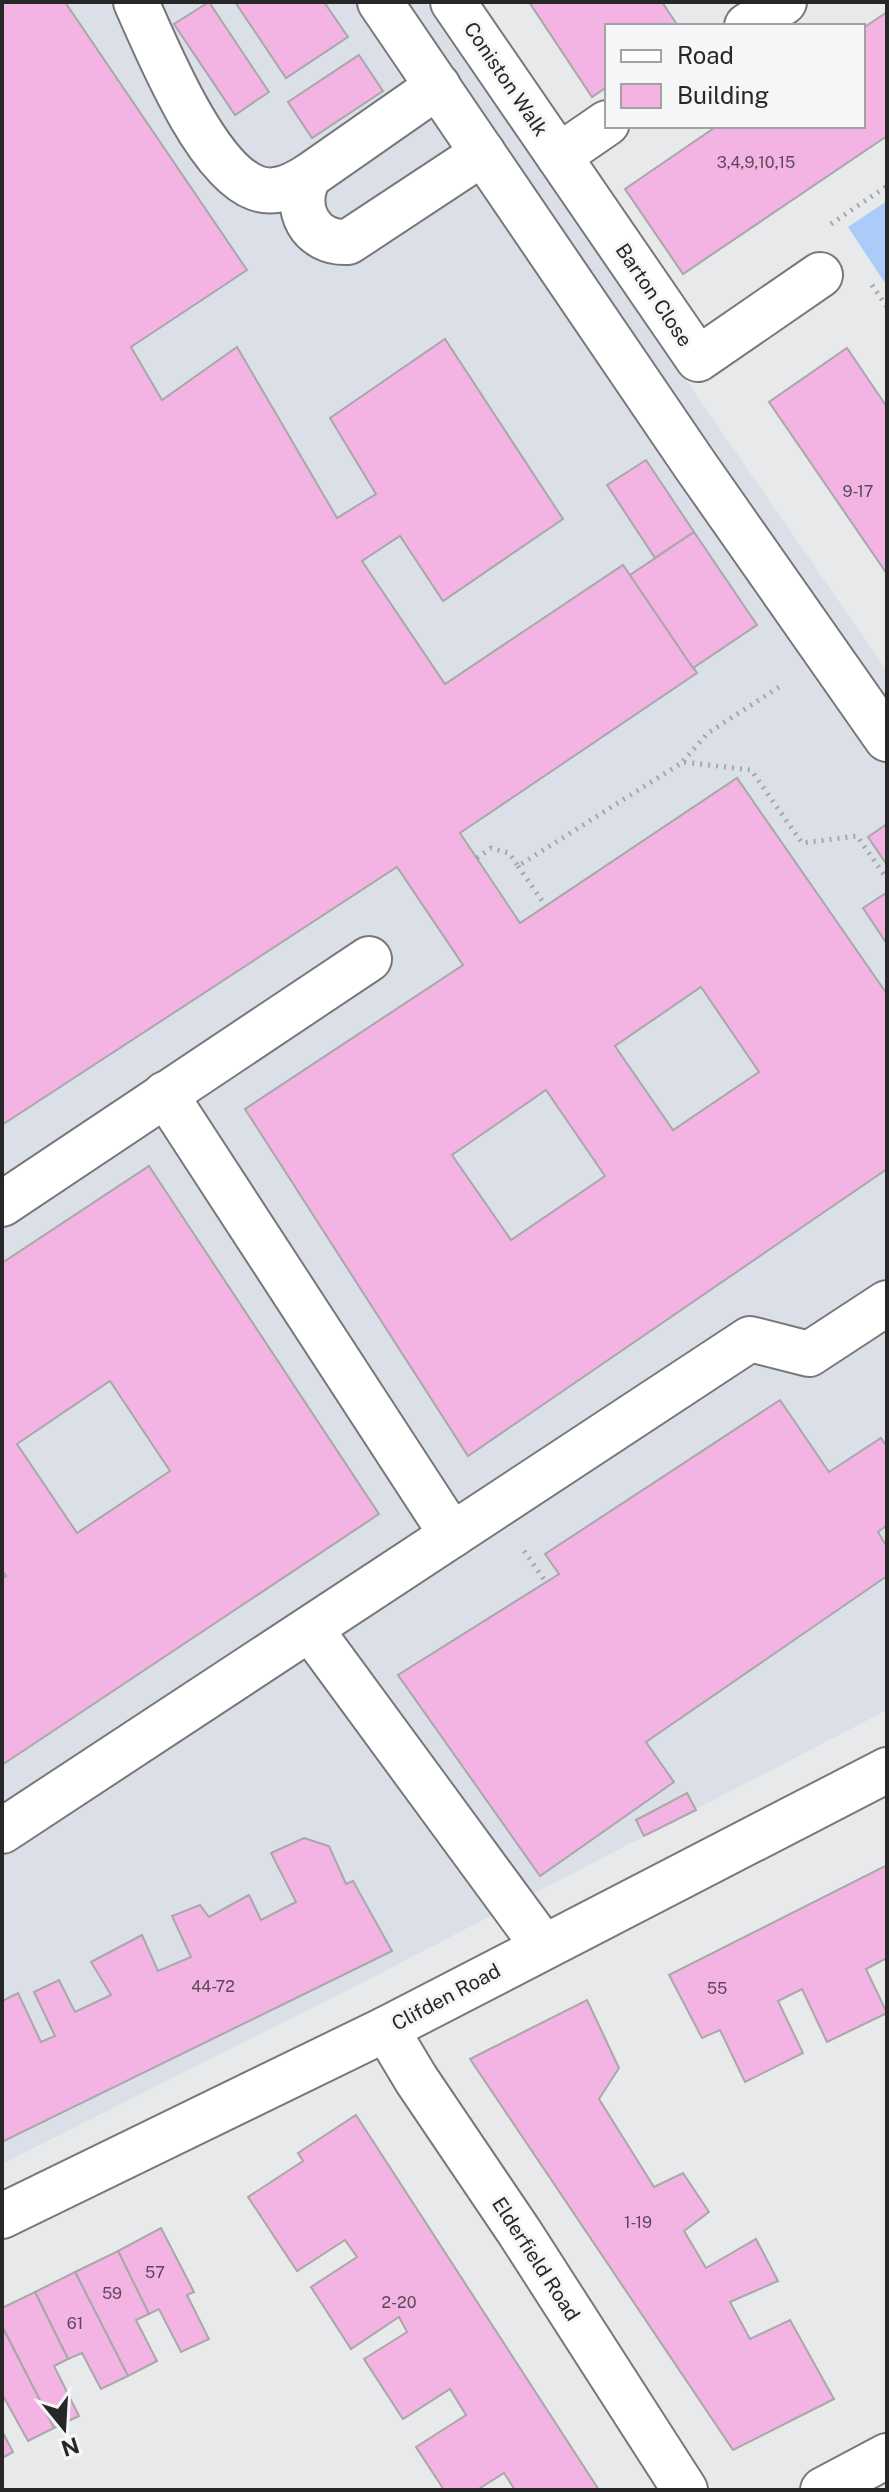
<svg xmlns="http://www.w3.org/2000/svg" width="889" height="2492" viewBox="0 0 889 2492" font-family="'Public Sans',sans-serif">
<rect width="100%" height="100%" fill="#e8e9ea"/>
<polygon fill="#dbe0e8" points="2,2 425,2 887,671 887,1710 379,1974 2,2164"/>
<polygon fill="#abccf9" points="887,201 887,286 848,227"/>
<g fill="#f3b3e3" stroke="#a9a8a9" stroke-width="2" fill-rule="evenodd">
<path d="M2,2H65L247,270L131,347L162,400L237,347L337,518L376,494L330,418L445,339L563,519L443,601L400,536L362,561L445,684L623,565L697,673L460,833L520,923L737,778L887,994V1169L468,1456L245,1109L463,965L397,867L2,1125ZM701,987L759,1072L673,1130L615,1046ZM546,1090L605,1176L511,1240L452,1155Z"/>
<polygon points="209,2 269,92 235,115 174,24"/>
<polygon points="235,2 324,2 348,37 286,78"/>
<polygon points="529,2 662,2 678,26 607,26 607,87 592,97"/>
<polygon points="887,12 887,136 683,274 625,189 717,126 863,126 863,28"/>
<polygon points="359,55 383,91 312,138 288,102"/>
<polygon points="847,348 887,407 887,574 769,402"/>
<polygon points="646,460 694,532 655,558 607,485"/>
<polygon points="694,532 757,625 693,668 630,575"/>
<polygon points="887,824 887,865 868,837"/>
<polygon points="886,893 887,894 887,944 863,908"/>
<path d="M149,1166L379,1514L2,1765V1579L6,1576L2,1570V1263ZM110,1381L170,1471L77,1533L17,1444Z"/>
<polygon points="780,1400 829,1472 881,1438 887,1447 887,1525 878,1532 887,1547 887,1576 646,1742 674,1782 540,1876 398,1675 559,1574 545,1554"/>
<polygon points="687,1793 696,1810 644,1836 636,1820"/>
<polygon points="304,1838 329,1846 346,1884 353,1881 392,1951 2,2142 2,2001 18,1993 41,2042 55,2036 34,1992 59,1980 75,2012 111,1995 91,1962 142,1935 158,1971 191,1957 172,1916 200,1905 209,1917 249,1895 261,1920 296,1902 271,1853"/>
<polygon points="887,1865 887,1958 866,1969 887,2013 827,2042 802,1989 778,2001 803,2053 745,2082 720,2030 702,2038 669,1975"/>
<polygon points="587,2000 619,2068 599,2099 654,2187 683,2173 709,2212 684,2231 706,2268 756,2239 778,2281 730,2302 750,2339 790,2320 834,2399 733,2450 470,2059"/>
<polygon points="356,2115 599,2490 515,2490 504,2473 477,2490 444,2490 416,2447 466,2415 450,2389 403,2419 364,2359 407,2332 399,2317 351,2349 311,2287 357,2257 345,2240 297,2271 248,2197 303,2161 298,2153"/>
<polygon points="161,2228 194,2292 187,2295 209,2339 181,2352 159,2309 149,2314 118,2251"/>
<polygon points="118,2251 149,2314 136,2320 157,2361 128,2376 75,2272"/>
<polygon points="75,2272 128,2376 101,2389 82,2353 68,2359 35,2292"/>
<polygon points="35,2292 68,2359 54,2366 79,2416 54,2428 2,2326 2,2308"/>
<polygon points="2,2326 54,2428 28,2441 2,2394"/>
<polygon points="2,2431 13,2452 2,2458"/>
</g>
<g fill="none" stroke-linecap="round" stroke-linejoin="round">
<defs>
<g id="minor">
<path d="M136,2C157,49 206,170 256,188C275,195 293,186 309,176"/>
<polyline points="380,2 695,465 887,739"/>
<polyline points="453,2 698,359 820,275"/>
<polyline points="747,26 784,2"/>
<path d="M438,86L309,176C292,208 310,244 348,242L483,153"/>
<polyline points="559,156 607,123"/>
<polyline points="165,1094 452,1535"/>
<polyline points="2,1204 369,959"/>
<polyline points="311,1630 543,1946"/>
<polyline points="2,1831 750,1339 809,1354 887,1303"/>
<polyline points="386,2029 416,2079 520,2233 685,2490"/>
<polyline points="2,2216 386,2029 887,1770"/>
<polyline points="823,2490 887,2456"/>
</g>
</defs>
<use href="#minor" stroke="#78787a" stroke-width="48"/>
<g stroke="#a7a7a8" stroke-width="5" stroke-dasharray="2 6" stroke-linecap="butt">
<polyline points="831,224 887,186"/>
<polyline points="872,285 887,307"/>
<polyline points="683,761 708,733 782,685"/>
<polyline points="477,858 491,848 509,853 518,866 683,762 751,770 802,843 857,836 887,879"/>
<polyline points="518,866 545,905"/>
<polyline points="524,1551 546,1582"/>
</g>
<use href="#minor" stroke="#fff" stroke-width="44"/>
</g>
<g text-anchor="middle" stroke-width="6" stroke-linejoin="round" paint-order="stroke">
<g font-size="16" fill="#5a4a57">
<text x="756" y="168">3,4,9,10,15</text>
<text x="858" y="497">9-17</text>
<text x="213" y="1992">44-72</text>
<text x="717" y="1994">55</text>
<text x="638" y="2228">1-19</text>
<text x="155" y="2278">57</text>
<text x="112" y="2299">59</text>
<text x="399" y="2308">2-20</text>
<text x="75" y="2329">61</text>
</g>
<g font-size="20" fill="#272728" stroke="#f5f6f8">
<text transform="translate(506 79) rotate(56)" y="7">Coniston Walk</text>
<text transform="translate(654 295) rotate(56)" y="7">Barton Close</text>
<text transform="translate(446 1997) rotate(-28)" y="7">Clifden Road</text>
<text transform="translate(536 2259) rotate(57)" y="7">Elderfield Road</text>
</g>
</g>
<rect width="889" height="2492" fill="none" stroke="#272728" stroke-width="8"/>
<rect x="605" y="24" width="260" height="104" fill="#f5f6f8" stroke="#a3a3a5" stroke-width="2"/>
<rect x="621" y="50" width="40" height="12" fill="#ffffff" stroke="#a3a3a5" stroke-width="2"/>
<text x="677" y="64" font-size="24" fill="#272728">Road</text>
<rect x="621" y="84" width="40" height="24" fill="#f3b3e3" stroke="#a3a3a5" stroke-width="2"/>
<text x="677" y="104" font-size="24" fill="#272728">Building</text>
<g transform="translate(64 2428) rotate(162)" stroke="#f5f6f8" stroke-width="6" paint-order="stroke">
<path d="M0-6L14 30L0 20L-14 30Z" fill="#272728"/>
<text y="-12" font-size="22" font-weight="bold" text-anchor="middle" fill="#272728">N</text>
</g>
</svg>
